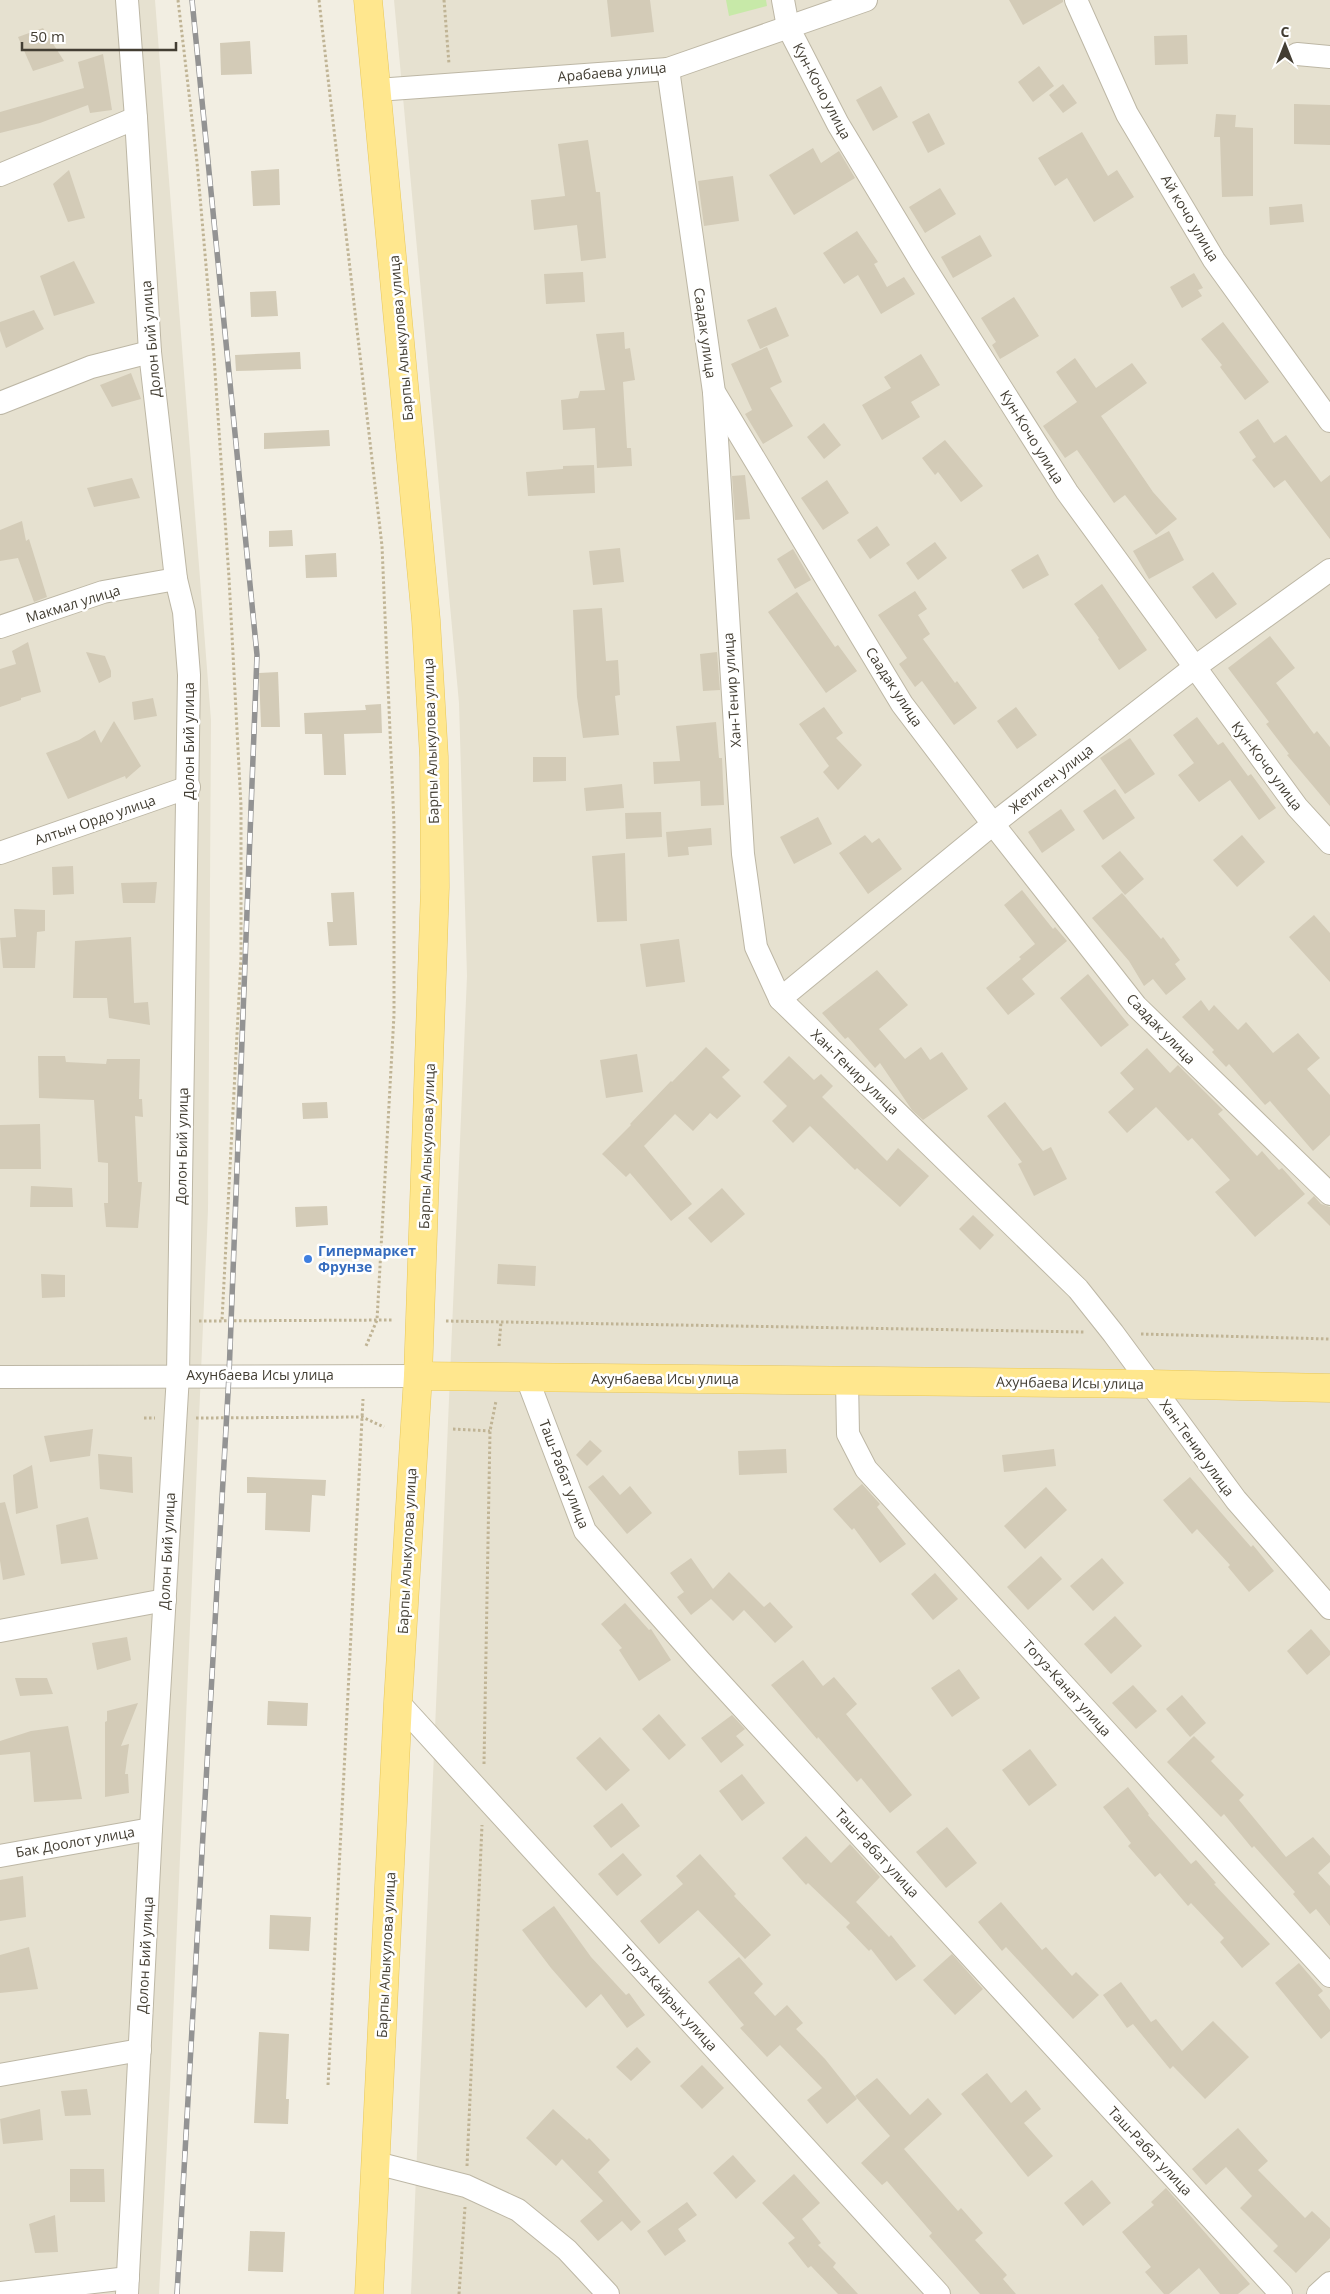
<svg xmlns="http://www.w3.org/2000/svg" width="1330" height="2294" viewBox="0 0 1330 2294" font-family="'Open Sans',sans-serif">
<rect width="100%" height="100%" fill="#f2eee2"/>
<g fill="#e6e1d0">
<polygon points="0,0 155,0 211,720 208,1210 170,2088 159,2294 0,2294"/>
<polygon points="394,0 1330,0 1330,2294 411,2294 467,976 459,703"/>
</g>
<polygon fill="#c7e9a8" points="726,0 766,0 767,6 729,16"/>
<g fill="#d3cbb7">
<polygon points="607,0 650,0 654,32 611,37"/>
<polygon points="1009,0 1063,0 1063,2 1023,25"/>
<polygon points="43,28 64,61 33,71 18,37"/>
<polygon points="1187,35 1188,64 1155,65 1154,36"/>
<polygon points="250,41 252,74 221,75 220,43"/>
<polygon points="103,54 112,110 90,113 88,105 40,123 0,133 0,112 84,88 78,62"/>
<polygon points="1039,66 1054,86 1033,102 1018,82"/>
<polygon points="1063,84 1077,103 1063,113 1049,95"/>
<polygon points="881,86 898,117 873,131 856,100"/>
<polygon points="1294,104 1330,105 1330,145 1294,144"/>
<polygon points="929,113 945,144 928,153 912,122"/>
<polygon points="1216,114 1236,115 1235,127 1253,128 1253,196 1222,197 1220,137 1214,137"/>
<polygon points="1082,132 1108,176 1117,170 1134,197 1094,222 1067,178 1055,186 1038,158"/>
<polygon points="588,140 596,192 600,192 606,258 581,261 577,225 534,230 531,200 565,196 558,144"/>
<polygon points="813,148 821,163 839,151 855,178 794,215 769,175"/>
<polygon points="279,169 280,205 253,206 251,171"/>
<polygon points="69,170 85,218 68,222 53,184"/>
<polygon points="733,176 739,221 704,226 698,181"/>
<polygon points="940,188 956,214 925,233 909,207"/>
<polygon points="1302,204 1304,222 1270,225 1269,207"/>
<polygon points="857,231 878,262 874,264 887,287 904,277 915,294 881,314 858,275 844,284 823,253"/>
<polygon points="980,235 992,256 953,278 941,257"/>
<polygon points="74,261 95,303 54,316 40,276"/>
<polygon points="583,272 585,302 546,304 544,274"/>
<polygon points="1194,273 1203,288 1198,290 1202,296 1182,308 1170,287"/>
<polygon points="276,291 278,316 251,317 250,292"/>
<polygon points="1014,297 1039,336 1000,359 992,345 996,342 981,318"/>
<polygon points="776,307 789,336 760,349 747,320"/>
<polygon points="34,310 44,329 6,348 0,331 0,322"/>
<polygon points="1223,322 1269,382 1245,400 1220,367 1222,365 1201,339"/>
<polygon points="624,332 625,349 630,348 635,380 623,382 627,448 631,448 632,466 597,468 595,428 563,430 561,400 578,398 580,391 605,390 596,334"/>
<polygon points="767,347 782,382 770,388 793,426 763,444 745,414 752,410 731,364"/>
<polygon points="300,352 301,369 236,371 235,355"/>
<polygon points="921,354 940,385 911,402 920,417 882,440 862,405 891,388 884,377"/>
<polygon points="1075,358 1096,388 1132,363 1147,383 1101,416 1153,492 1177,519 1156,535 1125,495 1114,503 1077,450 1065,458 1043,426 1077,402 1056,372"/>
<polygon points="131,373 141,399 112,407 100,385"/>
<polygon points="1258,419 1274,443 1286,435 1321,482 1330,475 1330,539 1285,480 1274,488 1252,460 1256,457 1239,432"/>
<polygon points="824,423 841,445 824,459 807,437"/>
<polygon points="329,430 330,446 264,449 264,433"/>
<polygon points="945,440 983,486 961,502 938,472 935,475 922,458"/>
<polygon points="594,465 595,493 528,496 526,472 563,469 563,466"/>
<polygon points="745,475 750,519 735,520 732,476"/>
<polygon points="132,478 140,498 94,507 87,488"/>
<polygon points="827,480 849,513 823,530 801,498"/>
<polygon points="22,521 26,541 29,539 47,597 34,602 18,558 0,561 0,530"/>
<polygon points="877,526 890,545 870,559 857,540"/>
<polygon points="292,530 293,546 269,547 269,531"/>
<polygon points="1169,531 1184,560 1149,579 1133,551"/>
<polygon points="935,542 947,558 918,580 906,563"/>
<polygon points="620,548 624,582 593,585 589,551"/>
<polygon points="793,549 811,580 795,589 777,559"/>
<polygon points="336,553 337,577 306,578 305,555"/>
<polygon points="1038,554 1049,575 1023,589 1011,570"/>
<polygon points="1213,572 1237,604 1216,619 1192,587"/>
<polygon points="1102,584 1147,650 1119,670 1098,639 1099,638 1074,604"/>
<polygon points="915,591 927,609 918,615 930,634 923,639 955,683 957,681 977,708 954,725 922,681 915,687 899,664 907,658 878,615"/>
<polygon points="797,592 835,647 838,645 857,671 826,693 768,612"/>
<polygon points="602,608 606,661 618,660 620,695 615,696 619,735 583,738 577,697 573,610"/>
<polygon points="1270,636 1295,668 1276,683 1314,734 1317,731 1330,747 1330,806 1287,755 1289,754 1266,724 1269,722 1228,668"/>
<polygon points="28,642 41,692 21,698 21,700 0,707 0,669 16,664 12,651"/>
<polygon points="86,652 105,656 111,671 111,677 99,683"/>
<polygon points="717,652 720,690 703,691 700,654"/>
<polygon points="278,672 280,727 261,727 259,673"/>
<polygon points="153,698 157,716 134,720 132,702"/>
<polygon points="381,704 382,733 344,734 346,775 324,775 322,734 305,734 304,713 366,710 365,705"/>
<polygon points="824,707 843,733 836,738 862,765 838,790 823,772 829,766 799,724"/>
<polygon points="1016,707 1037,735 1017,749 997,721"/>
<polygon points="1197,717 1218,745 1223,742 1248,776 1251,774 1276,808 1259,820 1230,780 1199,802 1178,775 1194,763 1173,735"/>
<polygon points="114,721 141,766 126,779 125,776 68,799 46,753 79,740 95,730 101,743"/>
<polygon points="716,722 719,758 722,758 724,805 701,806 700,781 654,784 653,762 680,761 676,726"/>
<polygon points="1130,738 1155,774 1125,794 1100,758"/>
<polygon points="533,757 566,757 566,781 533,782"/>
<polygon points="622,784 624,808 586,811 584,788"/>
<polygon points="1115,789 1135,818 1103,840 1083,811"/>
<polygon points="1061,809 1075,830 1042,853 1028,832"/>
<polygon points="661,812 662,837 626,839 625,813"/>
<polygon points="818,817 832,844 794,864 780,837"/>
<polygon points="711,828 712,845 688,847 689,855 668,857 666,832"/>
<polygon points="865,835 872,843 879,838 902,869 868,894 839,853"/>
<polygon points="1242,835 1265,862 1237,887 1213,860"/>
<polygon points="1120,851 1144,879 1125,895 1101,866"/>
<polygon points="625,853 627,921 597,922 592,856"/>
<polygon points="73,866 74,894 53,895 52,867"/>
<polygon points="157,882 155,903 123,903 121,883"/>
<polygon points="1022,890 1053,929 1055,927 1067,941 1022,979 1035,994 1008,1015 986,988 1021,959 1019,957 1035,944 1004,905"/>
<polygon points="354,892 357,945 329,946 327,922 333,922 331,893"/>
<polygon points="1122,893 1161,939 1163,937 1180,960 1175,964 1186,979 1166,995 1153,979 1144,986 1129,961 1092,918"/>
<polygon points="14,909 45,910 45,931 37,932 35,968 3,968 0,938 16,937"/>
<polygon points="1314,915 1330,933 1330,982 1289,937"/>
<polygon points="131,937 134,1003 148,1002 150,1025 109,1018 107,998 73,998 75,941"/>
<polygon points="679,939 685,982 646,987 640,944"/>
<polygon points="877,970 908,1005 879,1029 905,1059 921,1047 930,1060 942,1052 968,1089 923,1120 912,1110 880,1063 875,1068 848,1037 845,1039 822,1013"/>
<polygon points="1088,974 1129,1025 1101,1047 1060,998"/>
<polygon points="1201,1000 1209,1011 1214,1005 1238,1030 1246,1022 1273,1053 1298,1033 1320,1058 1307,1069 1330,1095 1330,1135 1313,1151 1270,1101 1265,1105 1229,1064 1226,1067 1212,1052 1214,1050 1182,1017"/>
<polygon points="706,1047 730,1070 722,1077 741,1096 717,1119 710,1113 693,1131 675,1114 644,1146 692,1204 671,1221 630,1173 626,1177 602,1154 631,1125 630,1124 671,1081 672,1082"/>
<polygon points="1147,1048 1170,1073 1178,1065 1223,1110 1218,1114 1257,1156 1262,1151 1279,1170 1282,1168 1305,1194 1255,1237 1215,1192 1230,1180 1192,1138 1188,1141 1156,1107 1127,1133 1108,1112 1134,1089 1120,1073"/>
<polygon points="637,1054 643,1092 606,1098 600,1060"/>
<polygon points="38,1056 65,1056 66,1062 106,1064 107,1059 140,1059 139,1099 142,1099 143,1117 135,1116 138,1182 142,1182 138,1228 106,1227 104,1203 108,1203 108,1163 98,1162 94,1100 39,1098"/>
<polygon points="789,1056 814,1080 821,1074 833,1086 822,1097 887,1161 898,1148 929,1176 900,1207 857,1168 855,1170 810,1126 793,1143 772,1121 787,1106 763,1082"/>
<polygon points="327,1102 328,1118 303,1119 302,1103"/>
<polygon points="1005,1102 1043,1151 1051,1147 1067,1179 1034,1196 1018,1164 1022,1162 987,1116"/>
<polygon points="40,1124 41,1169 0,1169 0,1125"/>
<polygon points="31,1186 72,1188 73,1207 30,1207"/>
<polygon points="722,1188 745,1214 711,1243 688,1218"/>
<polygon points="1314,1196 1321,1204 1330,1207 1330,1226 1307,1203"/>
<polygon points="327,1206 328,1225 296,1227 295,1207"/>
<polygon points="973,1215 994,1235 980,1250 959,1229"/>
<polygon points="498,1264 536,1266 535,1286 497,1284"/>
<polygon points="41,1274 65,1275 65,1297 42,1298"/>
<polygon points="93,1429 90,1456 50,1462 44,1436"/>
<polygon points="590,1440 602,1451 587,1466 576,1455"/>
<polygon points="786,1449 787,1473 739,1475 738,1451"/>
<polygon points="1054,1449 1056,1466 1004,1472 1002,1455"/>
<polygon points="98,1454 132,1457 133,1493 100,1489"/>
<polygon points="32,1465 38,1508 16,1514 13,1475"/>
<polygon points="603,1475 620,1495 630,1486 652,1513 627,1534 588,1487"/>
<polygon points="247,1477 326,1480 325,1496 312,1495 310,1532 265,1530 266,1493 247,1493"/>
<polygon points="1190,1477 1251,1547 1253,1545 1274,1571 1249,1592 1228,1567 1230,1565 1197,1529 1192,1534 1163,1500"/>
<polygon points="862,1484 880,1504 877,1507 906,1544 880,1563 854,1528 852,1530 833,1509"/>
<polygon points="1046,1487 1067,1510 1025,1549 1004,1526"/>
<polygon points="5,1502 25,1575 3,1580 0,1561 0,1503"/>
<polygon points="88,1517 98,1559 61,1564 56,1525"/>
<polygon points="1041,1556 1062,1579 1028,1610 1007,1587"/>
<polygon points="691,1558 713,1589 729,1572 764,1607 770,1602 793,1627 775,1643 744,1610 733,1621 711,1599 691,1615 677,1597 684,1592 670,1573"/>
<polygon points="1102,1558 1124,1583 1093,1611 1070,1586"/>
<polygon points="935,1573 958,1599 933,1620 911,1594"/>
<polygon points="625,1603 649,1630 651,1629 671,1660 639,1681 619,1650 622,1648 601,1624"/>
<polygon points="1115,1616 1142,1646 1111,1674 1084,1644"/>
<polygon points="1311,1629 1330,1651 1330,1655 1307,1675 1287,1651"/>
<polygon points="127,1637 131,1660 97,1670 92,1643"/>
<polygon points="803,1660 823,1686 834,1677 857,1704 846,1714 912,1795 890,1813 861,1778 857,1782 818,1737 817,1739 771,1685"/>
<polygon points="959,1669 980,1698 952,1717 931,1688"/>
<polygon points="15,1678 47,1678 53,1694 20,1696"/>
<polygon points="1133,1685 1157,1711 1136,1729 1112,1703"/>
<polygon points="1182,1695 1206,1723 1190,1737 1166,1709"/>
<polygon points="268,1701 308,1703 307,1726 267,1725"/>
<polygon points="138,1703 121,1746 129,1744 125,1774 128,1774 129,1793 105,1797 105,1722 107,1721 107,1711"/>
<polygon points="659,1714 686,1745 669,1760 642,1729"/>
<polygon points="732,1715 745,1729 736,1736 744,1745 721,1763 701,1738"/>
<polygon points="68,1726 82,1799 34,1802 30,1752 0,1755 0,1741 31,1731"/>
<polygon points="1194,1736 1215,1757 1211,1761 1244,1795 1239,1800 1286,1857 1313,1837 1330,1856 1330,1862 1318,1873 1330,1886 1330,1926 1316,1909 1310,1914 1293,1894 1295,1892 1254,1846 1252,1848 1224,1814 1221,1817 1167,1762"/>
<polygon points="600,1737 630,1770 606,1791 576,1758"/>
<polygon points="1030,1749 1057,1785 1029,1806 1002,1770"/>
<polygon points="742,1774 765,1803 742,1821 719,1791"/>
<polygon points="1128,1787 1149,1814 1148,1815 1191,1864 1196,1860 1216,1883 1214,1884 1270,1944 1242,1968 1220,1942 1224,1938 1191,1903 1188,1906 1160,1873 1155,1877 1128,1846 1131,1843 1103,1807"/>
<polygon points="622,1803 640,1826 611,1848 593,1826"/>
<polygon points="947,1827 977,1863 946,1888 916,1852"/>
<polygon points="806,1836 831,1863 850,1844 880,1877 856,1902 889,1937 891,1935 916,1966 896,1981 871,1949 869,1951 846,1927 850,1923 808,1883 806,1885 782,1858"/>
<polygon points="623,1853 642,1875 617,1896 598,1874"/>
<polygon points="700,1854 736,1894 734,1896 771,1935 745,1959 698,1910 659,1944 640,1921 683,1884 676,1876"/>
<polygon points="23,1876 26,1917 0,1921 0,1880"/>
<polygon points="1001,1902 1042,1950 1046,1947 1072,1976 1076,1972 1099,1995 1073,2019 1006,1947 1002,1951 978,1922"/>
<polygon points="554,1906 591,1957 626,1995 629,1993 645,2015 627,2028 601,1994 586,2008 551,1968 522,1930"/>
<polygon points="270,1915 311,1917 309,1951 269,1949"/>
<polygon points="29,1947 38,1989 0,1993 0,1955"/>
<polygon points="952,1954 983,1989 955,2015 923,1980"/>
<polygon points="739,1957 763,1984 754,1993 775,2016 787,2005 803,2023 796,2029 825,2059 857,2099 827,2124 807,2100 822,2088 780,2045 767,2057 740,2028 744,2025 708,1982"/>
<polygon points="1299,1963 1323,1991 1318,1995 1330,2010 1330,2031 1321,2039 1275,1983"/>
<polygon points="1121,1982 1151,2022 1156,2019 1182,2051 1213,2021 1249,2057 1205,2099 1173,2066 1170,2069 1133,2024 1127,2028 1103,1995"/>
<polygon points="259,2032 289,2034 286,2099 289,2099 288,2124 254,2123"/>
<polygon points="637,2047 651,2062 631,2081 616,2067"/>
<polygon points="702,2065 724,2088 702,2109 680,2086"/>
<polygon points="987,2073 1011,2103 1026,2090 1041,2109 1024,2123 1053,2156 1028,2177 961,2094"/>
<polygon points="877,2078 910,2115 928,2098 942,2114 904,2149 958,2211 961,2208 983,2233 975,2240 1007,2275 1003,2279 1016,2294 980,2294 929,2236 932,2233 887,2181 882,2185 861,2163 890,2136 855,2096"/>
<polygon points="87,2089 91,2115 65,2116 61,2091"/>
<polygon points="40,2109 43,2140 3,2144 0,2119"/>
<polygon points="553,2109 587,2140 589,2138 610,2160 598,2172 641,2222 631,2231 622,2221 598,2241 580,2221 603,2201 562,2159 556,2166 526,2138"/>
<polygon points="1238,2128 1268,2161 1258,2170 1305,2218 1312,2211 1330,2228 1330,2238 1296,2273 1273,2251 1278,2246 1240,2208 1252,2196 1226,2167 1206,2185 1192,2169"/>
<polygon points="733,2155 756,2181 736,2199 713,2173"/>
<polygon points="70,2169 104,2169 105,2202 70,2202"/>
<polygon points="794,2174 820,2203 802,2219 821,2243 818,2245 836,2263 833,2267 858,2294 838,2294 811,2266 808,2268 788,2243 795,2238 762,2203"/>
<polygon points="1092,2180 1111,2203 1083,2226 1064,2203"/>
<polygon points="1166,2188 1250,2284 1238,2294 1220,2294 1199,2268 1169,2294 1164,2294 1145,2272 1151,2267 1122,2232 1154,2205 1151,2202"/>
<polygon points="687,2202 697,2215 678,2229 686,2241 665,2256 647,2231"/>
<polygon points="55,2215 58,2252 35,2253 29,2224"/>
<polygon points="250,2231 285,2232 283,2272 248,2271"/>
</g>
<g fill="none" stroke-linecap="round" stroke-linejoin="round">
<defs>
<g id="minor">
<polyline points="127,0 136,118 150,352 176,579 184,612 189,675 178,1375 151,1829 127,2294"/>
<polyline points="783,0 788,27 838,124 922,263 1067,492 1297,807 1330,843"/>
<polyline points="1076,0 1127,114 1214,260 1330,421"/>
<polyline points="1297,54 1330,57"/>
<polyline points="668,69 714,392 902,704 993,824 1136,1006 1330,1194"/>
<polyline points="377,90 668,69 866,0"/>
<polyline points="0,175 136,118"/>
<polyline points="714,392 743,854 756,947 780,999 1078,1289 1113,1333 1236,1500 1330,1608"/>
<polyline points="0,403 91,367 150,352"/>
<polyline points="0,627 103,592 176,579"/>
<polyline points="0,853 189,787"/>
<polyline points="780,999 993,824 1195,667 1330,570"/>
<polyline points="0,1377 418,1376"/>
<polyline points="527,1378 585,1531 700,1661 1281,2294"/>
<polyline points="847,1380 848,1434 866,1469 1330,1976"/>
<polyline points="0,1631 165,1600"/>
<polyline points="398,1702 939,2294"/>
<polyline points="0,1856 151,1829"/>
<polyline points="0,2075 140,2050"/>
<polyline points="376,2163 466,2186 518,2210 567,2250 608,2294"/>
<polyline points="0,2293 128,2278"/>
<polyline points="1318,2294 1330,2283"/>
</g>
<g id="major">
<polyline points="368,0 426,620 434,757 435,887 418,1376 398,1702 369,2294"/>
<polyline points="418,1376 1150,1384 1330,1388"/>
</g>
</defs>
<use href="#minor" stroke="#bdb7a5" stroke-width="24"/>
<use href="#major" stroke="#e8c85a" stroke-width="29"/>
<g stroke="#c0b495" stroke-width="3" stroke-dasharray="2.5 2.5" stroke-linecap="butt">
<polyline points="178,0 197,162 214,357 229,578 241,806 241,958 222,1320"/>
<polyline points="319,0 382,546 394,824 394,1015 377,1320 366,1346"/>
<polyline points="444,0 449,64"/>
<polyline points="199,1321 392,1320"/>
<polyline points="446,1321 1084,1332"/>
<polyline points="1141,1334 1330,1339"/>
<polyline points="499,1346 501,1322"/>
<polyline points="144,1418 155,1418"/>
<polyline points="196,1418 362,1417 384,1427"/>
<polyline points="453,1429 490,1431"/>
<polyline points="484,1764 490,1431 496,1401"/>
<polyline points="328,2085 363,1399"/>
<polyline points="467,2166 482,1825"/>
<polyline points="459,2294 465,2207"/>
</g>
<use href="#minor" stroke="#fff" stroke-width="22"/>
<use href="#major" stroke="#ffe78e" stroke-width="28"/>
<defs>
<polyline id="rail" points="177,2294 229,1375 257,655 192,0"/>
</defs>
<use href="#rail" stroke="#939393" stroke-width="5.5"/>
<use href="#rail" stroke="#fff" stroke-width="4" stroke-dasharray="11" stroke-linecap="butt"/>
</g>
<circle fill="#3f7fe0" stroke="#fff" stroke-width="2" cx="308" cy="1259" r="5"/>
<g text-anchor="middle" stroke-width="5" stroke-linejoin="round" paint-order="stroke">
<g font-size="14" fill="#433e33" stroke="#fff">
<text transform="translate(612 72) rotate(-5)" y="5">Арабаева улица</text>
<text transform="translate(822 91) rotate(62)" y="5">Кун-Кочо улица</text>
<text transform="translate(1190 218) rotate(59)" y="5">Ай кочо улица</text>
<text transform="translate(705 333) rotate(82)" y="5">Саадак улица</text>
<text transform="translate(401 338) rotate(-95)" y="5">Барпы Алыкулова улица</text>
<text transform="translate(151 339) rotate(-95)" y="5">Долон Бий улица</text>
<text transform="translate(1032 437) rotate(58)" y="5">Кун-Кочо улица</text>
<text transform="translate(73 604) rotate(-17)" y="5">Макмал улица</text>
<text transform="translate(894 687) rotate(57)" y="5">Саадак улица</text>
<text transform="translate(732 690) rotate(-94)" y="5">Хан-Тенир улица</text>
<text transform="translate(189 741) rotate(-90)" y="5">Долон Бий улица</text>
<text transform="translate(431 741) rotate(-92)" y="5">Барпы Алыкулова улица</text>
<text transform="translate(1267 766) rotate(53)" y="5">Кун-Кочо улица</text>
<text transform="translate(1051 779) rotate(-38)" y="5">Жетиген улица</text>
<text transform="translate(95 820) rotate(-19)" y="5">Алтын Ордо улица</text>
<text transform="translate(1161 1029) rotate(46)" y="5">Саадак улица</text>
<text transform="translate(855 1072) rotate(44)" y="5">Хан-Тенир улица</text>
<text transform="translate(182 1146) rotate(-89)" y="5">Долон Бий улица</text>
<text transform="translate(427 1146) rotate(-88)" y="5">Барпы Алыкулова улица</text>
<text x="260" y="1380">Ахунбаева Исы улица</text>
<text x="665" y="1384">Ахунбаева Исы улица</text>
<text transform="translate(1070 1383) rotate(1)" y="5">Ахунбаева Исы улица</text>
<text transform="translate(1197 1448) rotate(54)" y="5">Хан-Тенир улица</text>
<text transform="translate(564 1474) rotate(69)" y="5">Таш-Рабат улица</text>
<text transform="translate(167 1551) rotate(-87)" y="5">Долон Бий улица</text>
<text transform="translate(407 1551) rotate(-87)" y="5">Барпы Алыкулова улица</text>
<text transform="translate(1067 1688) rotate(48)" y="5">Тогуз-Канат улица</text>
<text transform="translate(75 1842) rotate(-10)" y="5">Бак Доолот улица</text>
<text transform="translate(877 1853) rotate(47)" y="5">Таш-Рабат улица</text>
<text transform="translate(145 1955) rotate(-87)" y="5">Долон Бий улица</text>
<text transform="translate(386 1955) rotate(-87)" y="5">Барпы Алыкулова улица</text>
<text transform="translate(669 1998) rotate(48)" y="5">Тогуз-Кайрык улица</text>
<text transform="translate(1150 2151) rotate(47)" y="5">Таш-Рабат улица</text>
</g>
<g font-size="14" font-weight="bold" fill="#366cbe" stroke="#fff" text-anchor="start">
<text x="318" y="1256">Гипермаркет<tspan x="318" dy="16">Фрунзе</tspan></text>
</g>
</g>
<g transform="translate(1285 45)" stroke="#ffffff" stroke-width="4" paint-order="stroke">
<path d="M0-4L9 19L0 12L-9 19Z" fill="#433e33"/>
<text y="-8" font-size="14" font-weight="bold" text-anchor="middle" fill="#433e33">С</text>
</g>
<path d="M22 42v8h154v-8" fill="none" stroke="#433e33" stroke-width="2.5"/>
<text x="30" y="42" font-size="15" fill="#433e33" stroke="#ffffff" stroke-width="4" paint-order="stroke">50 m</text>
</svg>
